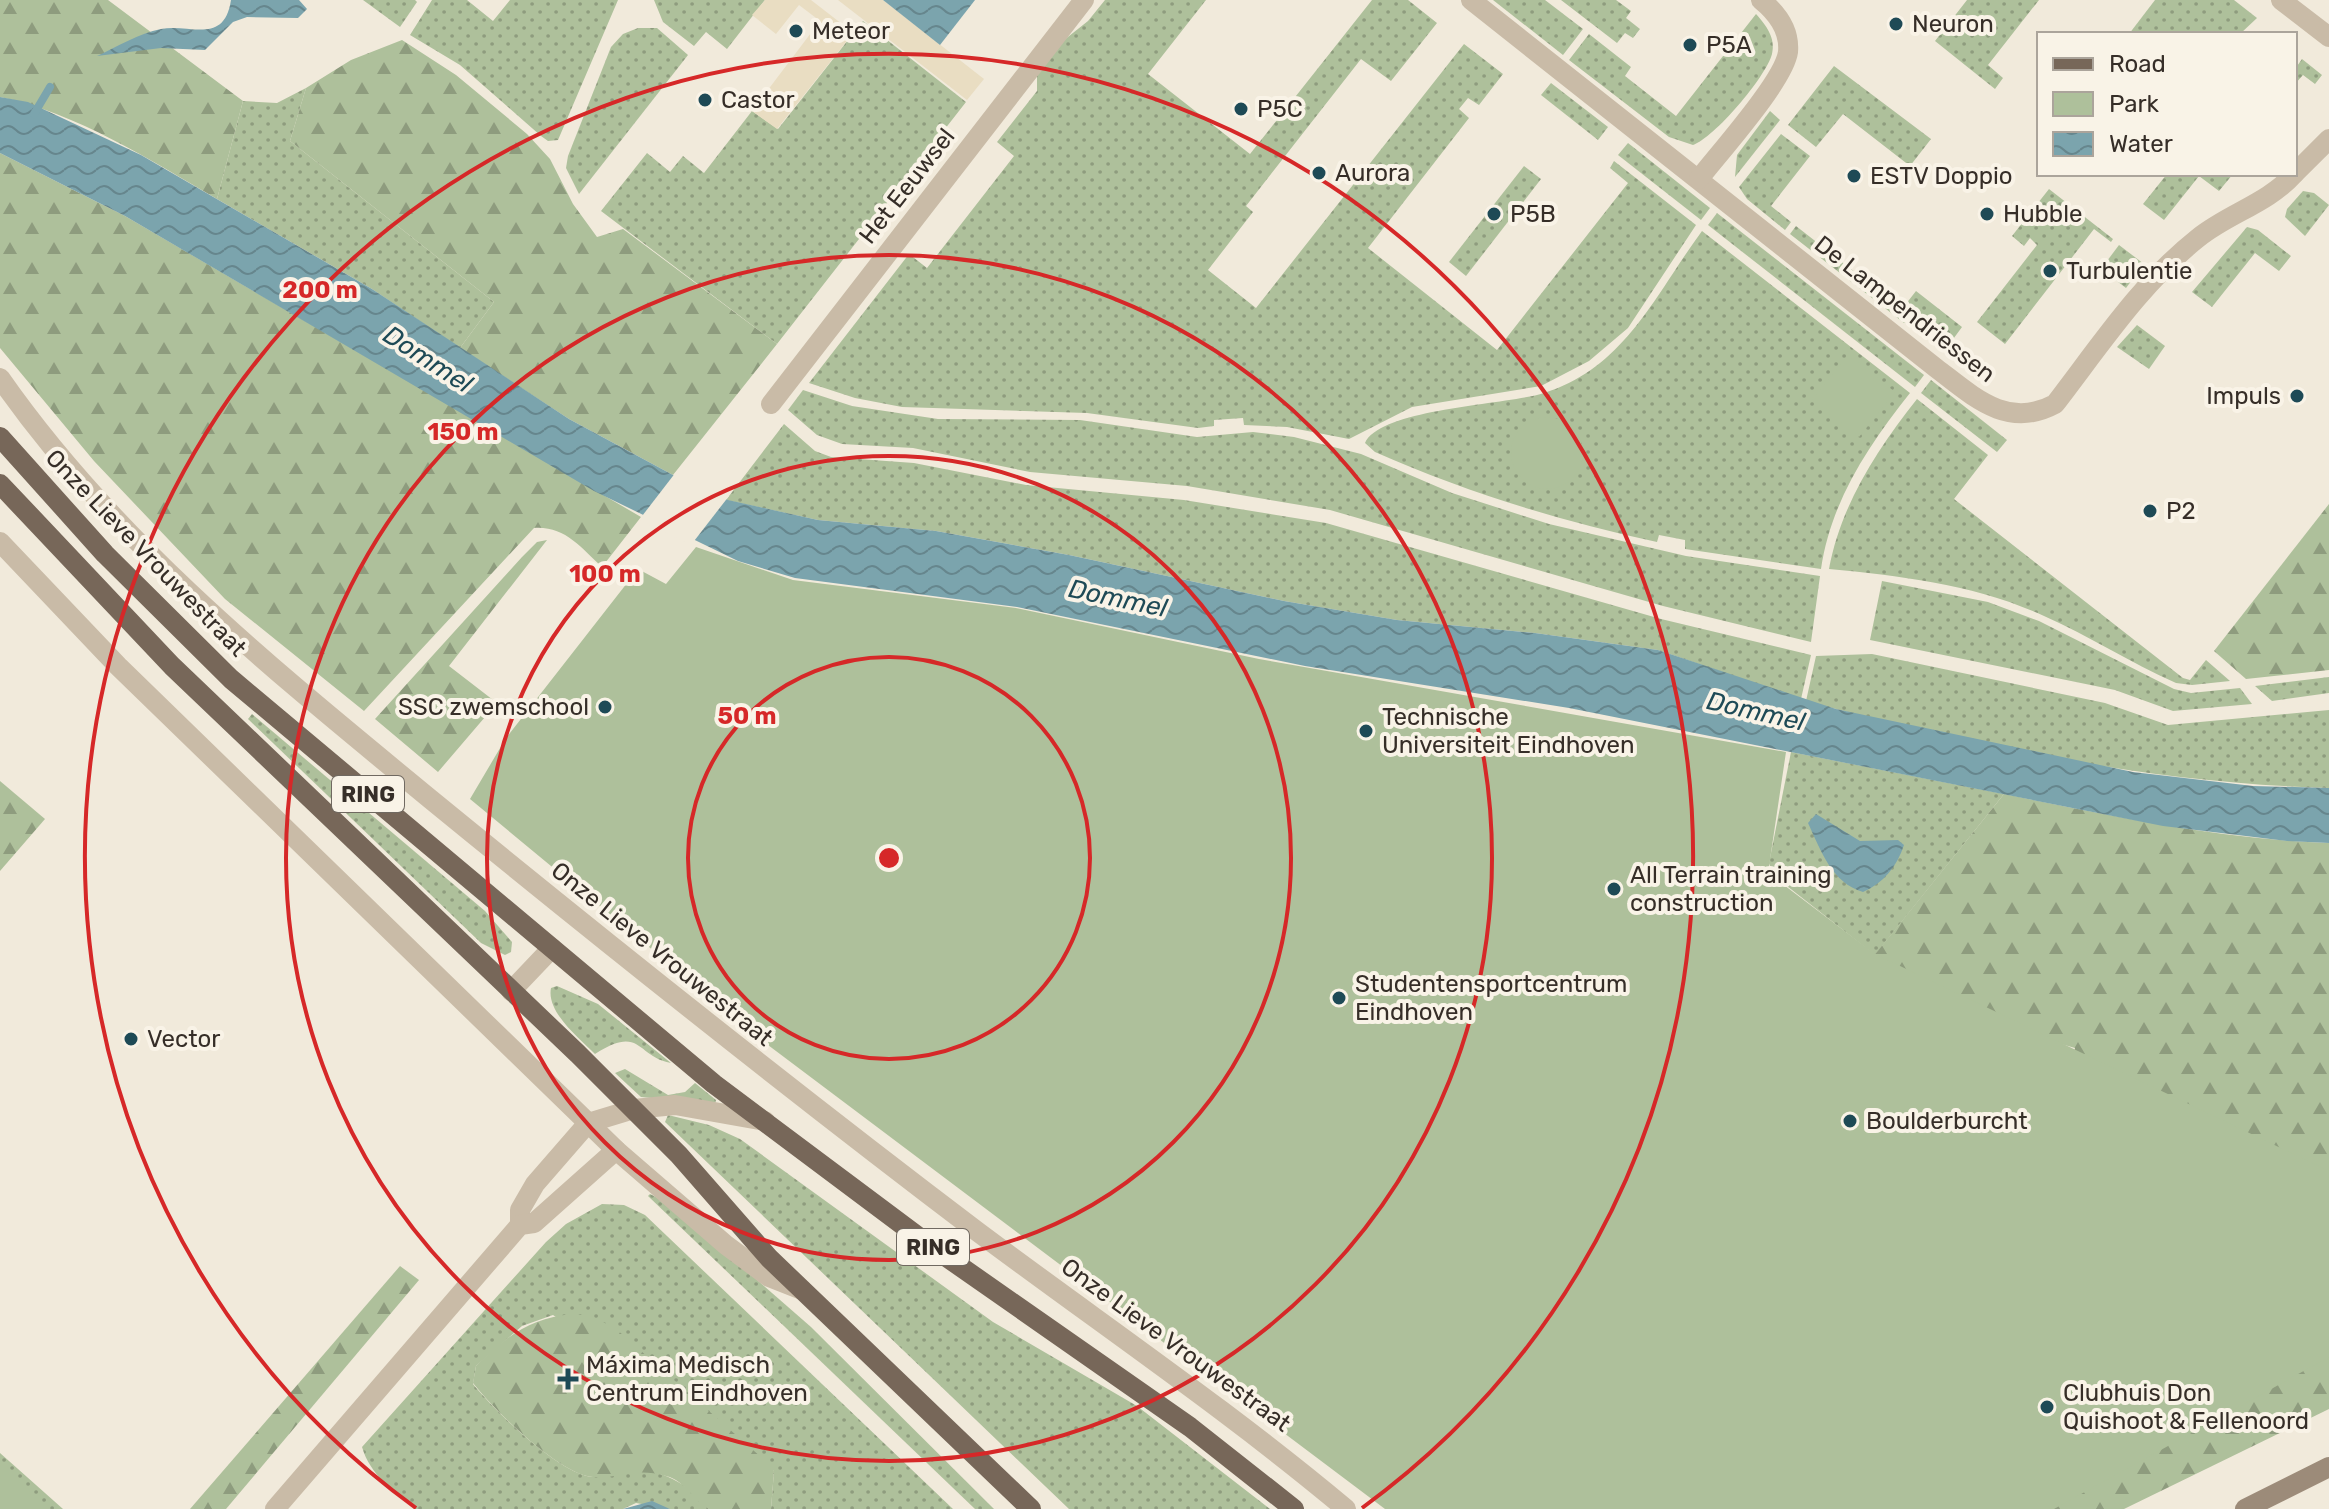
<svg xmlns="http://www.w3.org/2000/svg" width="2329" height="1509" viewBox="0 0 2329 1509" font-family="Rubik,sans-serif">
<defs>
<pattern id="grass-dots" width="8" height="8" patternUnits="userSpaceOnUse" patternTransform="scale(2)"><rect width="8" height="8" fill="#aec09b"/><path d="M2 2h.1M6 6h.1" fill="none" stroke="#8e9c7e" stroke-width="1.8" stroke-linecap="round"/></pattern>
<pattern id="forest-firs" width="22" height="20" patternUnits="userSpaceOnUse" patternTransform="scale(2)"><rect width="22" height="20" fill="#aec09b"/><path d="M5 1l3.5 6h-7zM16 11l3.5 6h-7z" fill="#8e9c7e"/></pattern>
<pattern id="water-waves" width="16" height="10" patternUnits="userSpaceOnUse" patternTransform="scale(2)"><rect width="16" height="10" fill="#7ba4ad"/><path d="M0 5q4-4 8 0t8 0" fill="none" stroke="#66868d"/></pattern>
</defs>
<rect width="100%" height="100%" fill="#f1eadb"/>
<g fill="url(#grass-dots)">
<polygon points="363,0 415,0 417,2 400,27"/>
<polygon points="432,0 467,0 493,21 510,0 618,0 558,140 548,141 541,136 460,65 410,35"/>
<polygon points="654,0 765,0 727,49 706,32 694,46 663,22"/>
<polygon points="1105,0 1206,0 1148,74 1250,154 1372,0 1408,0 1437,23 1391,81 1361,59 1246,206 1253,212 1208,270 1256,308 1464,44 1503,74 1479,105 1468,98 1459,109 1469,118 1368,248 1497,350 1628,183 1610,168 1614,161 1696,225 1628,328 1589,361 1541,386 1412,407 1349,439 1287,427 1244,425 1243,418 1214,420 1214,426 1198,428 1087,413 902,407 855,398 809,383 909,254 927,268 1014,156 997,142 1037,91 1037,71 1059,44 1088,21"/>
<polygon points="1493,0 1545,0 1583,29 1563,55"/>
<polygon points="1561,0 1616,0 1631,11 1626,18 1640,29 1633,38 1625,33 1617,43"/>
<polygon points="1967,0 2039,0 1988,65 2003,78 1995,89 1935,41"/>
<polygon points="2155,0 2234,0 2257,18 2240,34 2129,34"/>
<path d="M1756,14C1766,25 1776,38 1772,54C1766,77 1714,138 1693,145L1669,137L1569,60L1589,34L1631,67L1625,76L1676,116Z"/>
<polygon points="863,21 966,102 777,344 601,211 647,153 670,172 683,156 704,173 752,111 778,129"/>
<polygon points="638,28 657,28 688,55 579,194 566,168 568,156 611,47 623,34"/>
<polygon points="2302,59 2322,75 2315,84 2303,75 2295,84 2295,69"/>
<polygon points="1834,66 1931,139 1910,166 1843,114 1816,147 1788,125"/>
<polygon points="1551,83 1608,127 1598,140 1541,95"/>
<polygon points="306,88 290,141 494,302 460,348 372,289 217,199 243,101 277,103"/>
<polygon points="1770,111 1780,120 1735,177 1737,155"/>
<polygon points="1781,134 1810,156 1771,206 1791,222 1785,230 1747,199 1739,187"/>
<polygon points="1628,143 1710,208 1701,220 1618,155"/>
<polygon points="1524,166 1541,179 1466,276 1449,262"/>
<polygon points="2167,174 2233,174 2219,191 2199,176 2164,220 2143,204"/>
<polygon points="2049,189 2113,239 2111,242 2094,229 2005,344 1977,322 2037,245 2030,238 2024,246 2012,236"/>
<polygon points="2303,191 2314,193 2329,205 2305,236 2285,217 2287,209"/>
<polygon points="1717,213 1924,375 1915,387 1708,225"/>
<polygon points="1796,226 1902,309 1916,291 1962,327 1951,342 1913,313 1904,323 1790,234"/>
<polygon points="2247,227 2258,230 2291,256 2279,271 2255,253 2212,307 2192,292"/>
<path d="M1702,231L1910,393C1868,446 1831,501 1821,569L1685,549V540L1659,535L1657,542C1559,521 1466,492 1375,452L1365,443C1381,408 1507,405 1544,393C1625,368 1656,293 1702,231Z"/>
<polygon points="2119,245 2144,264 2126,288 2101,269"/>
<polygon points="2137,325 2165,346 2149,369 2117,347"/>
<polygon points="1931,380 2007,440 1997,452 1921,393"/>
<polygon points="803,390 852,406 938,419 1080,420 1197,437 1253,432 1294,437 1361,454 1452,493 1549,524 1686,556 1820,576 1811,642 1663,606 1330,510 1187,486 1030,472 913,448 842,444 817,435 788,410"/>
<path d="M1917,399L1988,455L1954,499L2183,678L2190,680L2206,660L2230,681L2192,685L2176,683C2131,663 2089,636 2044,616C1977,585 1902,576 1829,569C1841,504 1877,450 1917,399Z"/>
<polygon points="784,424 815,451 831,457 914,463 1026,485 1184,500 1326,523 1661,619 1811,655 1801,699 1658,650 1535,633 1397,620 1284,601 1069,555 936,531 818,520 726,500"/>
<polygon points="1882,581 1988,602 2039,621 2174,689 2191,693 2240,688 2252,704 2173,711 2115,690 1870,640"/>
<path d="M1872,654L2105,703L2168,725L2329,710V788C2152,783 1976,747 1806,701L1816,656Z"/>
<polygon points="2329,677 2329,693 2272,701 2255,686"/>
<polygon points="252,714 485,911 512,942 511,952 505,955 481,943 248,719"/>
<polygon points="1791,752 2004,794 1875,955 1773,875 1769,863"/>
<path d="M557,986L598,1004L671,1063C636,1057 642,1024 595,1054C580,1039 546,1012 551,988Z"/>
<polygon points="625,1069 668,1095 685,1092 695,1083 716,1100 715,1104 641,1097 615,1073"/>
<polygon points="668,1115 709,1125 740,1139 993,1322 1137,1406 1270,1509 1069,1509 665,1122"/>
<polygon points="650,1194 670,1204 811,1327 994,1509 975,1509 648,1196"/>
<path d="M602,1204L624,1205L645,1215L953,1509H771L774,1471L553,1315L522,1326L476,1366L473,1384C493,1409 560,1475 593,1477C605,1478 618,1472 629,1471C661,1467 690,1485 709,1509H670L636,1503L623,1509H415C393,1490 370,1475 362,1447L546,1242L566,1224Z"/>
<polygon points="0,1453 63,1509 38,1509 0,1476"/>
</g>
<g fill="url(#forest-firs)">
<path d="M0,0H108L243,101L217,199C150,160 77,113 0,97Z"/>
<polygon points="402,40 456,75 527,134 550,159 573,204 597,237 623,229 777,344 673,475 569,419 460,348 494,302 290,141 306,88 351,60"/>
<path d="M0,153L125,216L641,517L602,567C580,547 565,526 534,528L364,711L225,599L94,461L0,348Z"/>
<polygon points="2329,504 2329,670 2246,679 2214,651"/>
<polygon points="547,540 449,666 497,703 438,772 375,719 522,557 537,542"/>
<polygon points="0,781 45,819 0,871"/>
<path d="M2004,794C2112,816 2219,839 2329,843V1185L2065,1088L2075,1048L1934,1008L1758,1100Z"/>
<polygon points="400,1266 419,1280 226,1509 190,1509"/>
<polygon points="2329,1274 2329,1409 2124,1509 1856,1509"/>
<path d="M572,1314L591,1316L615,1328L770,1465L774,1471L771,1509C759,1509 718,1509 709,1509C694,1502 686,1481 666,1476C634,1467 620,1479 593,1477C560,1475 493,1409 473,1383L476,1366C505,1337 530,1318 572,1314Z"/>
</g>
<g fill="#aec09b">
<polygon points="1848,355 1895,392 1859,437 1812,400"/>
<circle cx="1547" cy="453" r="36"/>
<polygon points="696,547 793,580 1016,608 1259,659 1786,752 1768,873 1875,954 2329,1171 2329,1357 2054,1509 1385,1509 764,1042 470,799 506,738 638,569 666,584"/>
<polygon points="0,1465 49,1509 0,1509"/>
</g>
<g fill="#e9ddc2">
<polygon points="765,0 811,0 842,24 839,29 850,37 777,129 752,111 820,21 799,5 776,34 752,15"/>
<polygon points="838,0 883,0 984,79 967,100"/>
</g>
<g fill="url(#water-waves)">
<path d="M231,0H299L307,9L298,18L247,17L233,22L205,50L161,48L97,56C117,47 139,33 161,29C189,23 224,46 231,0Z"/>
<polygon points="883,0 975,0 940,45"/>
<polygon points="0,97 28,102 141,155 372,289 569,419 673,475 728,500 818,520 936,531 1069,555 1284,601 1397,620 1535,633 1658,650 1836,709 2133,772 2253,786 2329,788 2329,843 2287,841 2163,826 1569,708 1305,666 1017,607 795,578 738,561 594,491 125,216 0,153"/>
<path d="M1816,814L1860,841L1898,840L1904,845C1897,866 1884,883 1863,892C1832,883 1821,851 1808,823Z"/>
<polygon points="652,1501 670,1509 623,1509"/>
</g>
<polygon fill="#f1eadb" points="676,472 729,496 691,545 639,520"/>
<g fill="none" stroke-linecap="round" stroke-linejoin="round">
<polyline stroke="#7ba4ad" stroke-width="8" points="34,114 50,87"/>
<g stroke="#c9bba7" stroke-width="20">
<path d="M1471,0L1936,368C1973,396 2007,430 2055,404C2099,347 2141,283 2198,238C2229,213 2267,204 2294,174"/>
<polyline points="2281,0 2329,37"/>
<polyline points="2295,173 2329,139"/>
<path d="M1699,179C1719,153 1784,81 1788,52C1790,30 1777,13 1761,0"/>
<path d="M0,378C115,543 275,671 429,798C610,946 792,1091 978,1232C1101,1324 1228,1410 1346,1509"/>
<polyline points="771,404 1084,0"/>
<polyline points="0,542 118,666 616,1150 726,1245 769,1277 802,1290"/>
<polyline points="511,991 552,948"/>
<polyline points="520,1225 520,1210 535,1184 588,1123 634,1109 675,1105 765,1121"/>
<polyline points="275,1509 520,1225 534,1223 616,1150"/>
</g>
<polyline stroke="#9c8b79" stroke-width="20" points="2245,1509 2329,1467"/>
<g stroke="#776759" stroke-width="20">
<polyline points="0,437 105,554 231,679 714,1084 928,1244 1190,1427 1294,1509"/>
<polyline points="0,484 172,666 578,1054 679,1155 769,1258 1031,1509"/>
</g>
</g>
<g fill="none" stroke="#d62828" stroke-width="4">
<circle cx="889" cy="858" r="201"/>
<circle cx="889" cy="858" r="402"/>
<circle cx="889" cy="858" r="603"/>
<path d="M416 1508A804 804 0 1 1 1362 1508"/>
</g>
<g fill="#1e4a56" stroke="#f9f3e7" stroke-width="3">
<circle cx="1896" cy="24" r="8"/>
<circle cx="796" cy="31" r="8"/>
<circle cx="1690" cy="45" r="8"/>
<circle cx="705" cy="100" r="8"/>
<circle cx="1241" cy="109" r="8"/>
<circle cx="1319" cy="173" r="8"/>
<circle cx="1854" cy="176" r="8"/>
<circle cx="1494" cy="214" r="8"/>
<circle cx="1987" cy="214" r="8"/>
<circle cx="2050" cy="271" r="8"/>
<circle cx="2297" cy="396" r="8"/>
<circle cx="2150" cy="511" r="8"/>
<circle cx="605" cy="707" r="8"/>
<circle cx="1366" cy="731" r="8"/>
<circle cx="1614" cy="889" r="8"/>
<circle cx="1339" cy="998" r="8"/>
<circle cx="131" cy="1039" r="8"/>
<circle cx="1850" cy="1121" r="8"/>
<path d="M564 1367h8v8h8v8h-8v8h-8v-8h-8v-8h8z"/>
<circle cx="2047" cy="1407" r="8"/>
</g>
<g text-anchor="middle" stroke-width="8" stroke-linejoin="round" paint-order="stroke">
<g fill="#f9f3e7" stroke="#706961" stroke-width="2">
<rect x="332" y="776" width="72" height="36" rx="6"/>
<rect x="897" y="1229" width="72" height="36" rx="6"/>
</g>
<g font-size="22" font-weight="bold" fill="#362e28">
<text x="368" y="802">RING</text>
<text x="933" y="1255">RING</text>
</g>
<g font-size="24" fill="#362e28" stroke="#f9f3e7" text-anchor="start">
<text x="1912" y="32">Neuron</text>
<text x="812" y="39">Meteor</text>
<text x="1706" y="53">P5A</text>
<text x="721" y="108">Castor</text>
<text x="1257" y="117">P5C</text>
<text x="1335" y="181">Aurora</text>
<text x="1870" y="184">ESTV Doppio</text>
<text x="1510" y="222">P5B</text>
<text x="2003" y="222">Hubble</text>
<text x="2066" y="279">Turbulentie</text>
<text x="2281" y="404" text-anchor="end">Impuls</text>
<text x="2166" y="519">P2</text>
<text x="589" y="715" text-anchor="end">SSC zwemschool</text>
<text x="1382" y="725">Technische<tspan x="1382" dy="28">Universiteit Eindhoven</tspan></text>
<text x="1630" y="883">All Terrain training<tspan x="1630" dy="28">construction</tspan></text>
<text x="1355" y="992">Studentensportcentrum<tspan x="1355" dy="28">Eindhoven</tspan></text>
<text x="147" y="1047">Vector</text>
<text x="1866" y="1129">Boulderburcht</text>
<text x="586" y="1373">Máxima Medisch<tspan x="586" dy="28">Centrum Eindhoven</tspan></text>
<text x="2063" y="1401">Clubhuis Don<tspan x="2063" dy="28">Quishoot &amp; Fellenoord</tspan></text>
</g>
<g font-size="24" fill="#362e28" stroke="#f9f3e7">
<text transform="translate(907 186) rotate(-52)" y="8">Het Eeuwsel</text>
<text transform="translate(1905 309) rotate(38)" y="8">De Lampendriessen</text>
<text transform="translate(146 553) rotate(46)" y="8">Onze Lieve Vrouwestraat</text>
<text transform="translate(662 954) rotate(39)" y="8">Onze Lieve Vrouwestraat</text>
<text transform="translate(1176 1345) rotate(36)" y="8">Onze Lieve Vrouwestraat</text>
</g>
<g font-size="26" font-style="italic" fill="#1e4a56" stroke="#f9f3e7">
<text transform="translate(428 359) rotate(33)" y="9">Dommel</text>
<text transform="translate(1118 598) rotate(12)" y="9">Dommel</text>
<text transform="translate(1756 711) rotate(13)" y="9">Dommel</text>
</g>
</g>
<circle cx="889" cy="858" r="12" fill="#d62828" stroke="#f9f3e7" stroke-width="4"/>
<g font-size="24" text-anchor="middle" font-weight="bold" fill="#d62828" stroke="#f9f3e7" stroke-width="8" stroke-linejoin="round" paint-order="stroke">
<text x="320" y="298">200 m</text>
<text x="463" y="440">150 m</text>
<text x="605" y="582">100 m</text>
<text x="747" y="724">50 m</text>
</g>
<rect x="2037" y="32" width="260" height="144" fill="#f9f3e7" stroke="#aba49b" stroke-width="2"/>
<rect x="2053" y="58" width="40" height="12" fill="#776759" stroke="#aba49b" stroke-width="2"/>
<text x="2109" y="72" font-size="24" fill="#362e28">Road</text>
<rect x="2053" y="92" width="40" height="24" fill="#aec09b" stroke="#aba49b" stroke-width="2"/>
<text x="2109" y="112" font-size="24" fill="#362e28">Park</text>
<rect x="2053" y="132" width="40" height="24" fill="url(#water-waves)" stroke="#aba49b" stroke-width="2"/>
<text x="2109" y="152" font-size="24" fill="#362e28">Water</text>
</svg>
